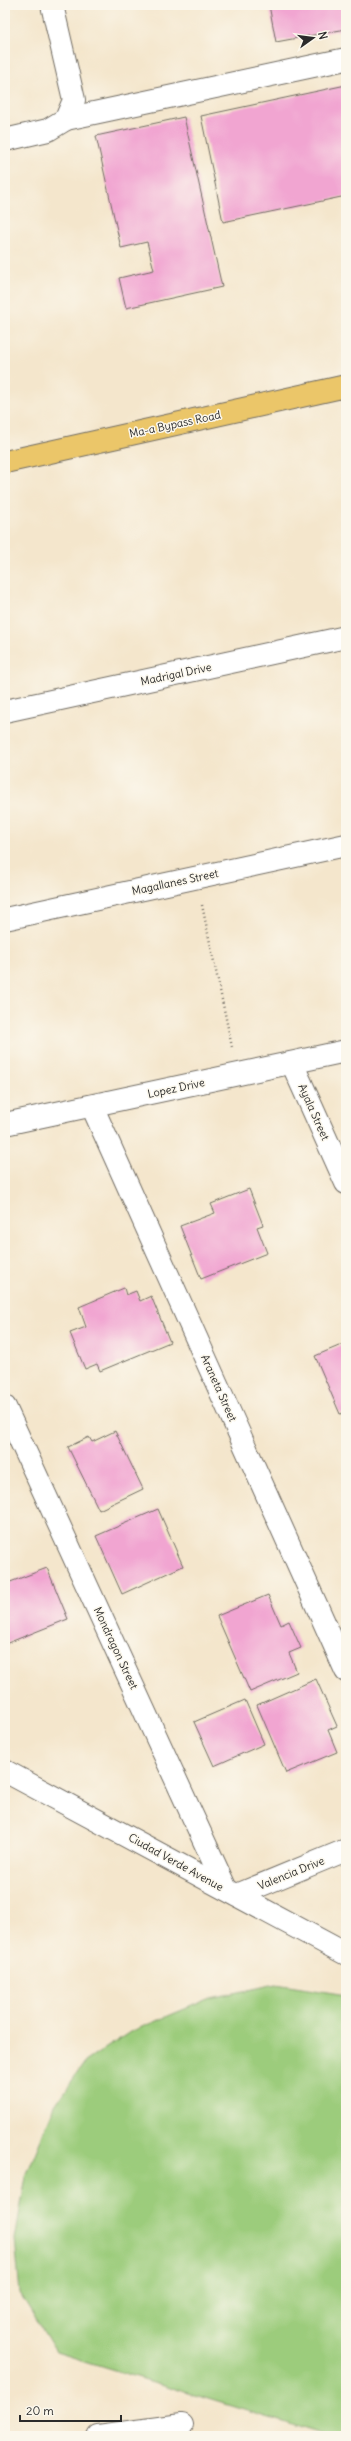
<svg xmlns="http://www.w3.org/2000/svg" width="351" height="2441" viewBox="0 0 351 2441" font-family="Delius,sans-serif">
<rect width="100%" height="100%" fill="#fbf7ec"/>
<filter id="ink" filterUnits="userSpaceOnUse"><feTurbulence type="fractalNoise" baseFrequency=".025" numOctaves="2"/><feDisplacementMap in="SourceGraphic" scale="8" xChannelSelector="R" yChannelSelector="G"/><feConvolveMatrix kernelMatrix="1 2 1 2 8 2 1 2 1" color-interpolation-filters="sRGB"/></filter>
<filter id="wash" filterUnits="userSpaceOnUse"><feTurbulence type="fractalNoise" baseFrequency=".012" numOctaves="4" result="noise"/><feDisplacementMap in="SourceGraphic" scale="16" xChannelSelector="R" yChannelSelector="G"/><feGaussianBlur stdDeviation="0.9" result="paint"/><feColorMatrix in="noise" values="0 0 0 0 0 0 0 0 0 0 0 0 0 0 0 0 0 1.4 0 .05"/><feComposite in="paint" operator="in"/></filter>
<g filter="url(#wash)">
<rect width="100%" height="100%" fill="#f4e6cc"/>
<polygon fill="#9ccc7b" stroke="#647c53" points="276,1984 346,1995 346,2436 328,2436 56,2352 20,2293 15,2239 26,2176 55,2105 85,2062 130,2032 211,1998"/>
<g id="blocks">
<g fill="#f1a5d1">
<polygon points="269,5 346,5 346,29 276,42"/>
<polygon points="346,85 346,196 223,222 201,116"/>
<polygon points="184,117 222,287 126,308 119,278 154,270 147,242 121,248 96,136"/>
<polygon points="249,1189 263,1225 257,1227 267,1253 201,1279 180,1226 215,1213 211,1204"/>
<polygon points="124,1288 126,1295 136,1291 140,1301 151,1296 170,1342 100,1371 97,1364 85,1369 70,1333 86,1327 79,1307"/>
<polygon points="346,1343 346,1412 340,1414 315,1356"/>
<polygon points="115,1431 143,1489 99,1510 68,1447 89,1437 92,1442"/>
<polygon points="158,1509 183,1566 122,1594 96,1536"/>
<polygon points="47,1568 68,1619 5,1644 5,1584"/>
<polygon points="268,1595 281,1625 289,1621 301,1648 289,1653 297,1672 250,1692 217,1616"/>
<polygon points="316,1679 337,1726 328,1730 337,1752 286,1773 257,1705"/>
<polygon points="245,1700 264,1744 214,1766 194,1722"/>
</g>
</g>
</g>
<g filter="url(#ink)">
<use href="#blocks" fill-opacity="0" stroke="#716c63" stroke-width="1"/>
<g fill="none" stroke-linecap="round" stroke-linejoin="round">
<defs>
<g id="minor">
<polyline points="66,119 346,59"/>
<polyline points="5,140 48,130 66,119 74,100 52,5"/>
<polyline points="5,711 346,637"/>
<polyline points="5,919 346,845"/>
<polyline points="292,1063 346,1183"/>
<polyline points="92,1106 346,1671"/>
<polyline points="5,1124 346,1051"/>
<polyline points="5,1407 226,1889"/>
<polyline points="5,1771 346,1954"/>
<polyline points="237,1895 346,1850"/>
<polyline points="98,2436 182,2425"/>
</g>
<polyline id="major" points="5,462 346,386"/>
</defs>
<use href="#minor" stroke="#716c63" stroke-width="24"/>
<use href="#major" stroke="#716c63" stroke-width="24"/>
<polyline stroke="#716c63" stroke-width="2.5" stroke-dasharray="1 3" stroke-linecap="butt" points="202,905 232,1047"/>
<use href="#minor" stroke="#fff" stroke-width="22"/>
<use href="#major" stroke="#ebc669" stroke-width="22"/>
</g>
</g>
<g text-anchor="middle" stroke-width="3" stroke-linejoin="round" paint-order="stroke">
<g font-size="11" fill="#2b2b2b" stroke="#fbf7ec">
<text transform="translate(175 424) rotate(-12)" y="4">Ma-a Bypass Road</text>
<text transform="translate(176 674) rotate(-12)" y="4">Madrigal Drive</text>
<text transform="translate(175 882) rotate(-12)" y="4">Magallanes Street</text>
<text transform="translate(176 1088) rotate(-12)" y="4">Lopez Drive</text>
<text transform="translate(314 1112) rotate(66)" y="4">Ayala Street</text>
<text transform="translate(219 1388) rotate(66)" y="4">Araneta Street</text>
<text transform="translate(116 1648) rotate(65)" y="4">Mondragon Street</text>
<text transform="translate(176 1862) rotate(29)" y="4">Ciudad Verde Avenue</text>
<text transform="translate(291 1873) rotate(-22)" y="4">Valencia Drive</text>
</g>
</g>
<rect width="351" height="2441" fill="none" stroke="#fbf7ec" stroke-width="20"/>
<g transform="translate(313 38) rotate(76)" stroke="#fbf7ec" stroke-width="3" paint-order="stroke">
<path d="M0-3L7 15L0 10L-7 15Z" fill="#2b2b2b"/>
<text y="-6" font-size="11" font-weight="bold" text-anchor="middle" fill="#2b2b2b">N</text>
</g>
<path d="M20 2415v6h101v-6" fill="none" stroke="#2b2b2b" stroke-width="2"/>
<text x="26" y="2415" font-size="12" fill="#2b2b2b" stroke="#fbf7ec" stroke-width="3" paint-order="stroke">20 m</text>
</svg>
